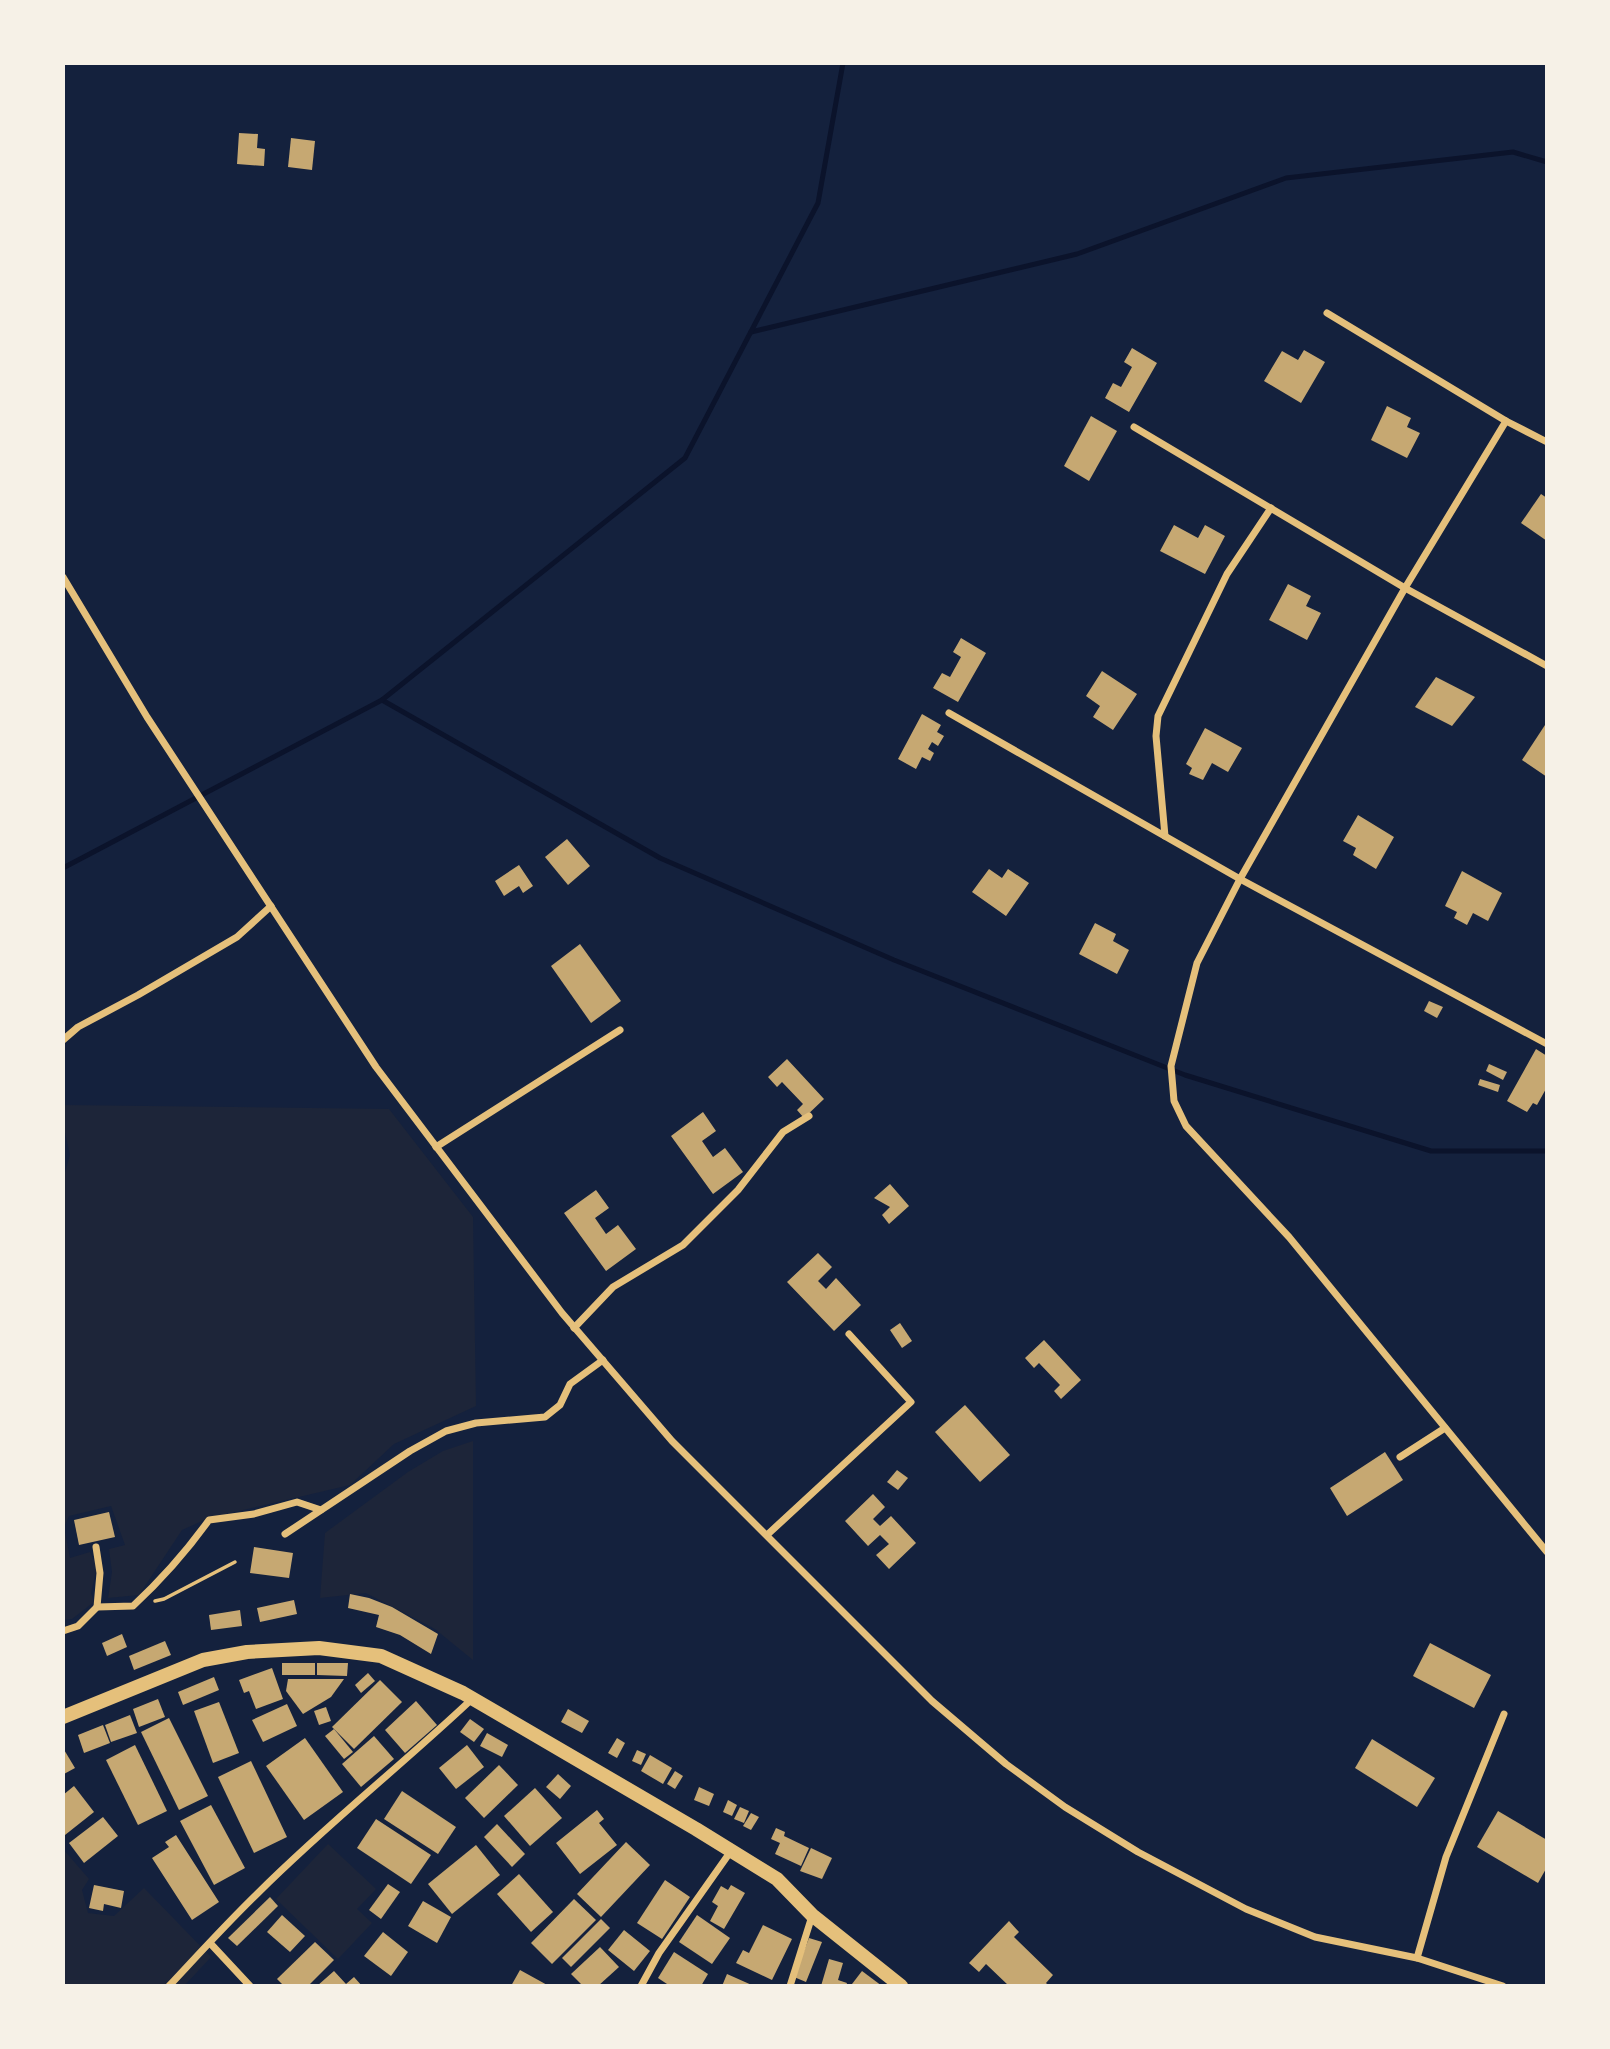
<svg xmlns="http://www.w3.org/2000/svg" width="1610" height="2049" viewBox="0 0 1610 2049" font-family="'Varela Round',sans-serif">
<rect width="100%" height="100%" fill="#14213d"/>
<g fill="#1d2539">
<polygon points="63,1105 389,1109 473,1217 476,1406 394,1444 350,1485 209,1518 182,1530 139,1595 108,1598 112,1572 109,1549 125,1545 111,1506 69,1516 64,1527 70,1558 90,1552 97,1567 91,1593 94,1602 72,1619 63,1620 63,1179 70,1155 63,1124"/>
<polygon points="473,1441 473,1660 435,1629 366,1593 320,1598 325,1533 408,1472 443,1451"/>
<polygon points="328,1844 376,1889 357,1909 372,1923 338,1959 276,1899"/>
<polygon points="63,1849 89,1879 82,1890 88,1913 114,1916 144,1888 211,1957 184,1986 63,1986"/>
</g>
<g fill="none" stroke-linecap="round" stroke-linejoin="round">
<g stroke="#0b132b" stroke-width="5">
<polyline points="751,332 1077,254 1286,178 1513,152 1547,162"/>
<polyline points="382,700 660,858 894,960 1185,1075 1431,1151 1547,1151"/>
<polyline points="63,868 382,700 685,458 818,203 843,63"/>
</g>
</g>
<g fill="#c6a872">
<polygon points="239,133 258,134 257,148 265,149 264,166 237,164"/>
<polygon points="291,138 315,141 312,170 288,167"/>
<polygon points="1132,348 1157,363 1129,412 1105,398 1113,383 1121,387 1132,367 1124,362"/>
<polygon points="1304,350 1325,362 1301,403 1264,381 1282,351 1298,360"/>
<polygon points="1387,406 1411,418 1407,427 1420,433 1407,458 1371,440"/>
<polygon points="1091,416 1117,431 1089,481 1064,466"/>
<polygon points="1541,494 1547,498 1547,541 1521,523"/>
<polygon points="1174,525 1198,538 1205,525 1225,536 1205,574 1160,551"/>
<polygon points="1288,584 1311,596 1306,606 1321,613 1307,640 1269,620"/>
<polygon points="961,638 986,653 958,702 933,688 942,673 950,677 961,657 953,652"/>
<polygon points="1102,671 1137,694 1113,730 1093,717 1100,706 1086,696"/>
<polygon points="1436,677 1475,697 1452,726 1415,707"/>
<polygon points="922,714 941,725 937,732 944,736 938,746 932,742 928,749 934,753 930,761 922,757 916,769 898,759"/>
<polygon points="1547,722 1547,777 1522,760"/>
<polygon points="1205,728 1242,748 1228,772 1212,763 1203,780 1189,774 1192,768 1186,764"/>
<polygon points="1358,815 1394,837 1376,869 1353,855 1356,848 1343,841"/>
<polygon points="567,839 590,866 568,885 545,857"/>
<polygon points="519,865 533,886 523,893 519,886 504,896 495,881"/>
<polygon points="989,869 1002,878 1008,869 1029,883 1006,916 972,892"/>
<polygon points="1462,871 1502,893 1488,921 1473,913 1467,925 1454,918 1457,912 1445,906"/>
<polygon points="1095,923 1116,934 1113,941 1129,950 1117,974 1079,954"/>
<polygon points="580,944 621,1001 591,1023 551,966"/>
<polygon points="1429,1001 1443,1007 1437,1018 1424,1011"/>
<polygon points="1536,1049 1547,1056 1547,1087 1537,1105 1533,1103 1527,1112 1507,1101"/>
<polygon points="787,1059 824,1099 804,1118 797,1110 803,1104 782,1082 777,1087 768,1077"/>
<polygon points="1489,1064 1507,1072 1503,1080 1486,1071"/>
<polygon points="1480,1079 1500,1085 1498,1092 1478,1085"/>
<polygon points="703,1112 716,1131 702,1141 713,1157 725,1148 743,1172 713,1194 671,1136"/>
<polygon points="890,1184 909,1206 889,1224 882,1215 890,1207 874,1198"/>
<polygon points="596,1190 609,1208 595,1218 606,1234 618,1225 636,1249 606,1271 564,1213"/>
<polygon points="818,1253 832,1267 818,1281 826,1289 836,1278 861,1305 834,1331 787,1282"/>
<polygon points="900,1323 912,1341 902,1348 890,1330"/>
<polygon points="1044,1340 1081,1380 1061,1399 1054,1391 1060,1385 1039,1363 1034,1368 1025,1358"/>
<polygon points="965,1405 1010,1455 980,1482 935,1432"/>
<polygon points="1385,1452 1403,1480 1347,1516 1330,1488"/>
<polygon points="897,1470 908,1478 898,1490 887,1482"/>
<polygon points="873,1494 885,1507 873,1519 880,1526 891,1516 916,1543 889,1569 876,1555 889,1544 880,1535 868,1546 845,1521"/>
<polygon points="109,1512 115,1537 79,1545 74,1520"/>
<polygon points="254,1547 293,1553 289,1578 250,1573"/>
<polygon points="350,1594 369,1598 392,1607 438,1634 431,1654 400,1635 376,1627 379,1615 348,1608"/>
<polygon points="294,1600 297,1614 260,1622 257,1608"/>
<polygon points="240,1610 242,1626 211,1630 209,1615"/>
<polygon points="122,1634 127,1647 107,1656 102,1643"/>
<polygon points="165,1641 171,1655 134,1670 129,1656"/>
<polygon points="1430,1643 1491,1675 1474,1708 1413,1676"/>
<rect x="282" y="1663" width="33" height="12"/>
<polygon points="317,1663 348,1663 347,1676 317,1675"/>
<polygon points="272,1668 283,1699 256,1709 249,1691 244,1693 239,1680"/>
<polygon points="368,1673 375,1681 361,1693 355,1685"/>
<polygon points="214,1677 219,1690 183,1705 178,1692"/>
<polygon points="288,1679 344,1679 331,1697 303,1714 286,1691"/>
<polygon points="380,1680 402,1702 354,1749 332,1727"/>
<polygon points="158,1699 165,1717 139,1727 133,1709"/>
<polygon points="416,1701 437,1725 405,1753 385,1730"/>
<polygon points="219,1702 239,1753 213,1763 194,1711"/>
<polygon points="287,1704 297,1726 263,1742 252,1720"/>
<polygon points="326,1707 331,1721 319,1725 314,1711"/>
<polygon points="568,1709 589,1721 582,1733 561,1722"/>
<polygon points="130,1715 137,1733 111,1742 105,1725"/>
<polygon points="169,1718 208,1796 179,1810 141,1732"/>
<polygon points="470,1719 484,1729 474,1742 460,1732"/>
<polygon points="103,1725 110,1743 84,1753 78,1735"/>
<polygon points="334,1729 353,1752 344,1759 325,1736"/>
<polygon points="487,1733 508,1745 502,1757 480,1746"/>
<polygon points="374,1736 394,1759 361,1787 342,1764"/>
<polygon points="305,1738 343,1792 304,1820 266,1766"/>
<polygon points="617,1738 625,1743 617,1758 608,1753"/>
<polygon points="1372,1739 1435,1778 1417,1807 1355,1768"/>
<polygon points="135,1745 167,1811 138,1825 106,1760"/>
<polygon points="467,1745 484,1767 456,1789 439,1768"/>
<polygon points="63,1748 75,1768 64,1774 63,1771"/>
<polygon points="637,1750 646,1754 641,1765 632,1761"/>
<polygon points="650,1755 672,1768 663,1784 641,1771"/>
<polygon points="251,1761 287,1837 254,1853 218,1777"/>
<polygon points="499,1765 518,1785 484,1818 465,1798"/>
<polygon points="675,1771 683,1776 675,1789 667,1784"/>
<polygon points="558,1774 571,1786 560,1799 546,1787"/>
<polygon points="74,1786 94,1812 65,1835 63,1832 63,1795"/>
<polygon points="699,1787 714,1794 709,1806 694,1800"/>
<polygon points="535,1788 562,1818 530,1846 504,1816"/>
<polygon points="402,1791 456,1827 438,1854 384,1819"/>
<polygon points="728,1800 737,1805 732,1816 723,1812"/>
<polygon points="211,1805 245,1868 214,1885 180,1821"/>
<polygon points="740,1807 749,1811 744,1823 734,1819"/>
<polygon points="597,1810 604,1819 599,1823 617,1845 580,1874 556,1843"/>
<polygon points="1498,1811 1547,1840 1547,1867 1538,1883 1477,1847"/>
<polygon points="751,1813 759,1817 751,1830 743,1826"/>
<polygon points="103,1817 118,1836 84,1863 69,1843"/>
<polygon points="376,1819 431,1855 411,1884 357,1848"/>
<polygon points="497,1824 525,1854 512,1867 484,1837"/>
<polygon points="776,1828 785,1832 784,1836 809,1848 801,1866 775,1854 780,1843 771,1839"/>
<polygon points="176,1835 219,1902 192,1920 152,1858 169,1847 165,1842"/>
<polygon points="626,1842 650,1865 601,1917 577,1894"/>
<polygon points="476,1845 500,1875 452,1914 428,1884"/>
<polygon points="811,1848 832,1858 822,1879 800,1871"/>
<polygon points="519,1874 553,1912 531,1932 497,1894"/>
<polygon points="665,1880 690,1897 662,1939 637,1923"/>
<polygon points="388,1884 400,1892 381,1919 369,1910"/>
<polygon points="94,1885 124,1891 121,1908 104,1904 103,1911 89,1908"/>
<polygon points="731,1885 745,1893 724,1929 710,1921 718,1906 712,1902 721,1886 728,1890"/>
<polygon points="270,1897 278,1906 237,1946 228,1938"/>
<polygon points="574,1899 596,1920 552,1964 531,1943"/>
<polygon points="423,1901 451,1917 437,1943 408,1926"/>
<polygon points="282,1915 305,1936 290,1952 267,1932"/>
<polygon points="697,1915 730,1938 712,1964 679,1942"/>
<polygon points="601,1919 610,1928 571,1967 562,1958"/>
<polygon points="1009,1921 1019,1932 1014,1937 1053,1975 1046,1983 1049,1986 1009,1986 986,1964 979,1972 969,1963"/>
<polygon points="763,1925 792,1939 772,1980 736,1963 743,1950 749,1953"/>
<polygon points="624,1930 650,1951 634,1971 608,1950"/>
<polygon points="383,1932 408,1952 391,1976 364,1956"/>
<polygon points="809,1938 822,1942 806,1982 794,1977"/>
<polygon points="315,1942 334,1960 308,1986 284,1986 277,1979"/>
<polygon points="600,1947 619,1967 598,1986 583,1986 571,1974"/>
<polygon points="674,1952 708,1974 701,1986 670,1986 658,1978"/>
<polygon points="829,1959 843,1963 838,1980 847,1983 846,1986 821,1986"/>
<polygon points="520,1970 549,1986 511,1986"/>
<polygon points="334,1971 346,1984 354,1977 362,1986 317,1986"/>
<polygon points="862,1971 882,1986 855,1986 852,1984"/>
<polygon points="727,1974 754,1986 722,1986"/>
</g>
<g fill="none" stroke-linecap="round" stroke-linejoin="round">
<polyline stroke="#e5c07b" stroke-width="3.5" points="155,1601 164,1599 235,1562"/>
<g stroke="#e5c07b" stroke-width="7">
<polyline points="1327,313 1506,421 1547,442"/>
<polyline points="1506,421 1405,588 1240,879 1197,963 1171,1066 1174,1101 1186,1126 1289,1237 1547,1552"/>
<polyline points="1134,427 1405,588 1547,666"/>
<polyline points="63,577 147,717 376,1067 562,1313 672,1441 932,1701 1006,1764 1065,1807 1138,1852 1246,1909 1315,1937 1417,1958 1503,1986"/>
<polyline points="949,713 1240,879 1547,1044"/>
<polyline points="1165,836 1156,736 1158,716 1227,574 1271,508"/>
<polyline points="63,1040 78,1027 138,995 237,937 271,906"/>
<polyline points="436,1147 620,1030"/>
<polyline points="574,1328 613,1287 683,1245 738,1190 783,1132 809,1116"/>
<polyline points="1400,1457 1445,1428"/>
<polyline points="285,1534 410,1451 446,1431 476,1423 545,1417 560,1405 570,1384 603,1360"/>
<polyline points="767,1535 911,1402 849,1334"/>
<polyline points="96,1547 100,1573 97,1607"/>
<path d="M63,1631L78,1626L97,1607L133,1606C162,1579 186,1552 209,1520L254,1514L297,1502L321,1510"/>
<polyline points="210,1943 250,1986"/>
<polyline points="1417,1958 1446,1857 1504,1714"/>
<path d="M169,1986C198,1955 227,1923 258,1893C326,1825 402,1765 472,1699"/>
<polyline points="641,1986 659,1953 731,1851"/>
<polyline points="790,1986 812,1916"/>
</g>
<polyline stroke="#e5c07b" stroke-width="14" points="63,1717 203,1660 247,1652 319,1648 381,1656 463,1693 696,1829 777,1879 812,1915 901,1986"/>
</g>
<rect width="1610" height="2049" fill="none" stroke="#f6f1e7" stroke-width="130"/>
</svg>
